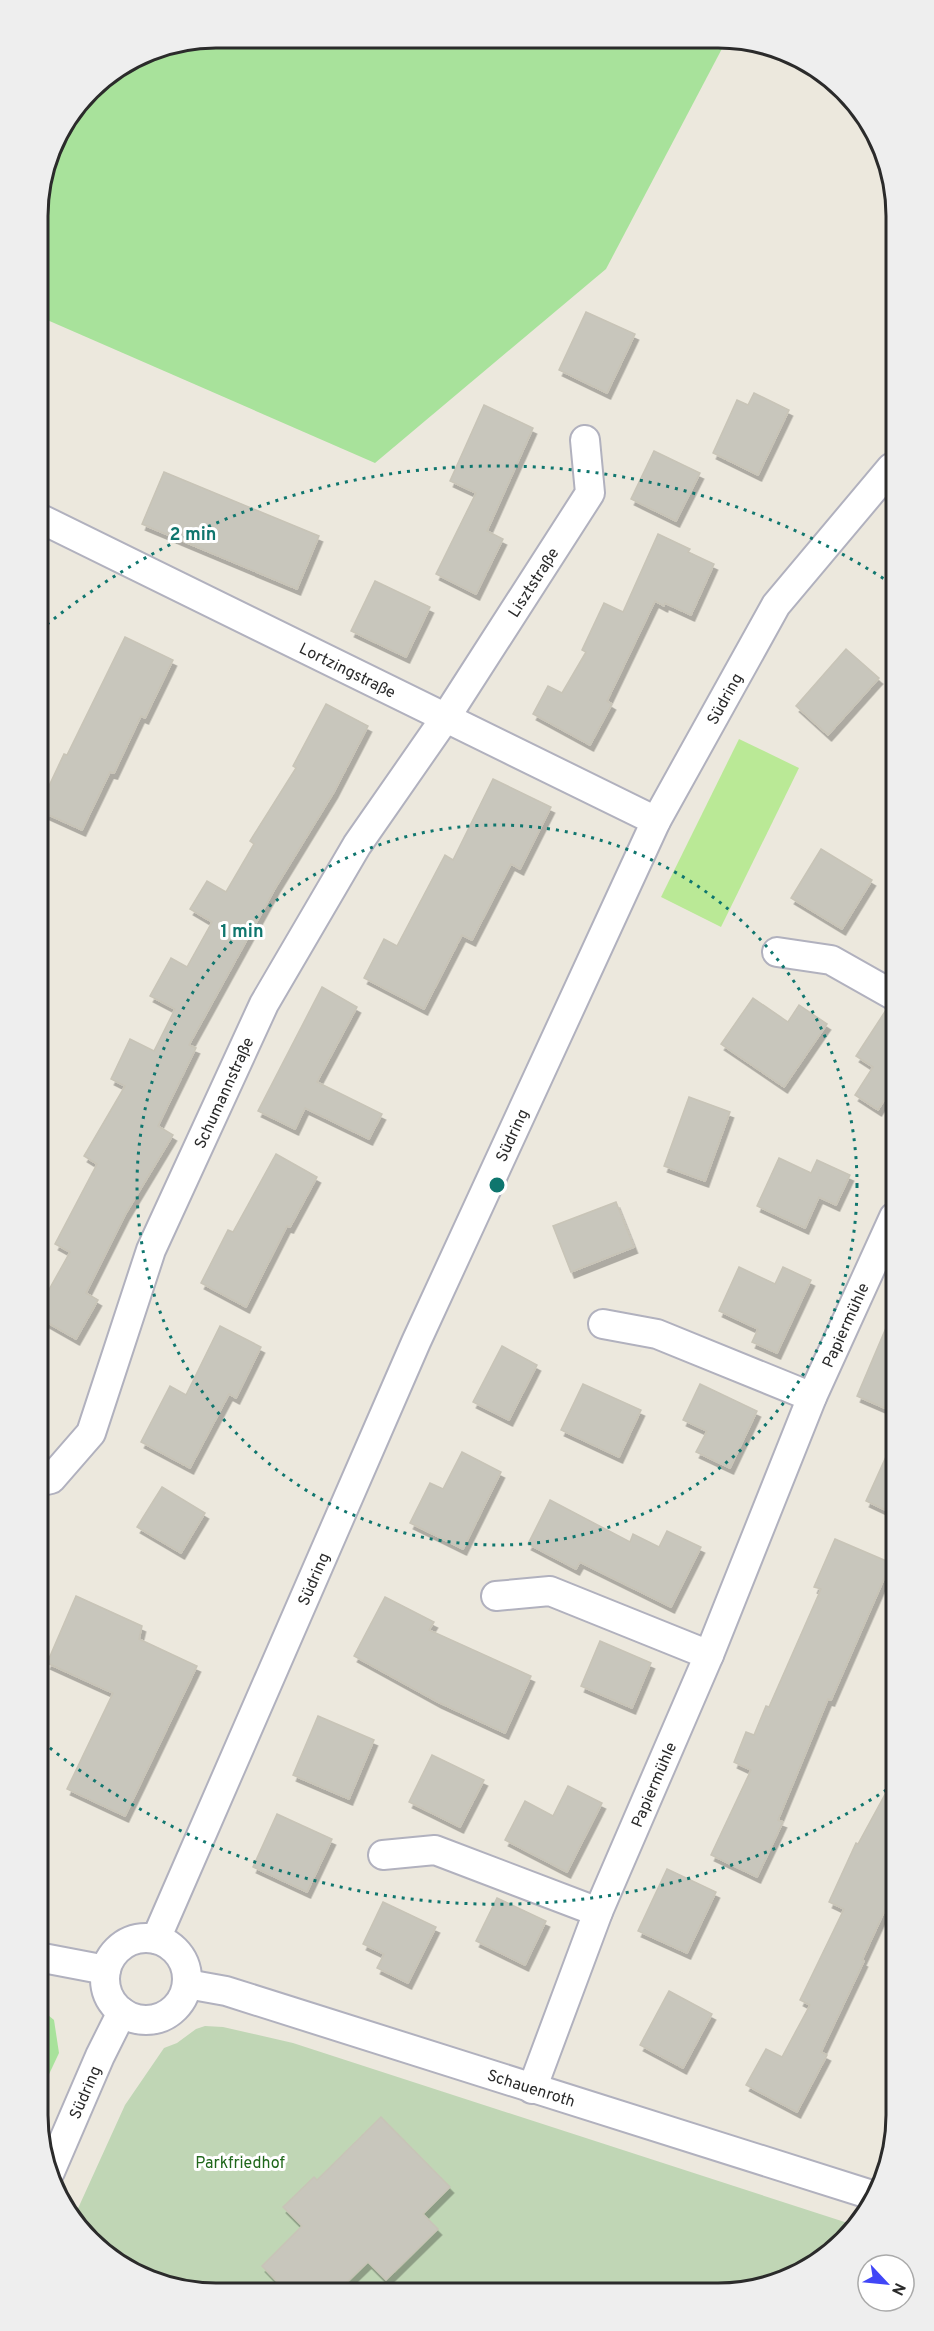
<svg xmlns="http://www.w3.org/2000/svg" width="934" height="2331" viewBox="0 0 934 2331" font-family="Overpass,sans-serif">
<defs>
<filter id="shadow"><feDropShadow dx="3.5" dy="6" stdDeviation="0" flood-color="#0004"/></filter>
</defs>
<rect width="100%" height="100%" fill="#ece8dd"/>
<g fill="#a8e29b">
<polygon points="216,38 726,41 606,269 375,463 38,316 38,204 56,137 98,82 148,51"/>
<polygon points="43,2011 54,2020 59,2053 43,2087"/>
<path d="M92,2243L199,2290C156,2290 126,2267 92,2243Z"/>
</g>
<polygon fill="#c0d6b5" points="205,2026 223,2027 293,2043 857,2226 853,2233 808,2269 764,2288 199,2290 92,2243 75,2215 125,2105 164,2048 177,2043 196,2029"/>
<polygon fill="#bae996" points="739,739 799,768 721,927 661,897"/>
<g fill="#c8c6bc" stroke="#c8c4b7" stroke-width="1.5" filter="url(#shadow)">
<polygon points="586,312 635,334 607,393 559,370"/>
<polygon points="754,393 789,410 758,475 713,453 737,400 748,405"/>
<polygon points="484,405 533,428 487,531 503,539 476,594 436,574 476,493 450,481"/>
<polygon points="654,451 700,473 676,521 631,499"/>
<polygon points="164,472 319,536 297,589 142,524"/>
<polygon points="658,534 690,549 688,552 714,564 691,615 665,603 664,606 655,601 607,701 612,704 590,745 533,714 548,686 562,693 586,652 582,650 604,603 623,612"/>
<polygon points="375,581 430,607 406,657 351,631"/>
<polygon points="125,637 173,660 145,718 141,716 114,773 110,772 82,830 40,811 40,805 64,754 67,755"/>
<polygon points="846,649 879,678 828,735 796,706"/>
<polygon points="326,704 368,726 334,792 277,885 189,1045 196,1048 158,1126 173,1135 126,1213 86,1293 98,1300 76,1339 41,1319 41,1304 70,1252 55,1244 97,1164 84,1156 125,1086 111,1079 130,1039 154,1051 175,1009 150,996 171,958 187,967 212,922 190,909 207,881 226,892 254,844 250,841 296,768 293,766"/>
<polygon points="493,779 551,807 520,869 511,864 472,940 462,935 424,1009 364,978 384,939 397,946 445,855 453,860"/>
<polygon points="821,849 872,880 842,929 791,898"/>
<polygon points="322,987 357,1007 317,1082 382,1114 369,1139 305,1108 295,1129 258,1111"/>
<polygon points="753,998 788,1022 799,1005 827,1024 784,1087 721,1044"/>
<polygon points="886,1010 893,1011 893,1086 878,1110 855,1095 873,1067 856,1056"/>
<polygon points="689,1097 730,1112 705,1181 664,1166"/>
<polygon points="276,1154 317,1177 290,1227 287,1226 246,1307 201,1283 228,1230 233,1232"/>
<polygon points="779,1158 811,1173 817,1160 850,1175 836,1205 819,1197 805,1228 757,1206"/>
<polygon points="616,1202 634,1247 571,1272 553,1226"/>
<polygon points="739,1267 775,1284 783,1267 811,1280 777,1353 752,1342 758,1329 719,1311"/>
<polygon points="894,1309 894,1412 857,1396"/>
<polygon points="220,1326 261,1347 236,1398 229,1394 190,1468 141,1442 170,1386 186,1395"/>
<polygon points="502,1346 537,1365 509,1420 473,1402"/>
<polygon points="583,1384 641,1410 619,1457 561,1430"/>
<polygon points="700,1384 757,1411 730,1468 696,1452 707,1431 683,1420"/>
<polygon points="894,1439 894,1514 866,1501"/>
<polygon points="462,1452 501,1472 463,1549 410,1523 430,1483 443,1489"/>
<polygon points="162,1487 205,1513 181,1553 137,1527"/>
<polygon points="550,1500 630,1542 633,1534 659,1547 667,1531 701,1547 671,1607 580,1562 576,1569 528,1544"/>
<polygon points="835,1539 891,1563 831,1700 828,1699 778,1820 783,1822 757,1877 711,1855 751,1770 734,1762 746,1732 754,1735 766,1706 769,1707 821,1589 814,1587"/>
<polygon points="76,1596 142,1626 139,1639 197,1666 125,1816 67,1789 113,1693 47,1663"/>
<polygon points="385,1597 434,1622 429,1630 531,1676 505,1733 438,1702 354,1656"/>
<polygon points="600,1641 651,1663 632,1708 581,1686"/>
<polygon points="318,1716 374,1740 349,1799 293,1775"/>
<polygon points="432,1755 484,1780 460,1827 409,1802"/>
<polygon points="895,1776 895,1888 862,1960 864,1961 821,2052 827,2055 797,2112 746,2085 766,2049 782,2057 810,2005 800,2000 844,1909 829,1902 856,1843 858,1844"/>
<polygon points="568,1786 602,1803 567,1872 505,1840 525,1801 553,1816"/>
<polygon points="277,1814 332,1839 307,1892 253,1867"/>
<polygon points="667,1869 716,1892 687,1953 638,1931"/>
<polygon points="497,1898 546,1921 525,1965 476,1941"/>
<polygon points="383,1902 436,1927 408,1983 377,1968 384,1954 363,1944"/>
<polygon points="669,1991 712,2014 683,2068 640,2045"/>
<polygon points="381,2117 450,2187 423,2214 438,2229 386,2280 368,2262 340,2289 285,2290 262,2266 302,2226 283,2207 314,2177 317,2180"/>
</g>
<g fill="none" stroke-linecap="round" stroke-linejoin="round">
<defs>
<g id="minor">
<path id="s1" d="M39,518L656,821"/>
<polyline points="777,952 831,960 893,995"/>
<polyline points="603,1324 657,1334 812,1397"/>
<path id="s2" d="M42,1481L51,1479L91,1433L151,1250L264,1004L357,845L446,717L590,493L585,440"/>
<polyline points="496,1596 550,1591 709,1655"/>
<polyline points="383,1855 435,1850 598,1912"/>
<circle cx="146" cy="1979" r="41"/>
<path id="s3" d="M156,1939L416,1342L656,821L776,605L891,468"/>
<polyline points="43,1958 106,1970"/>
<path id="s4" d="M187,1984L226,1991L875,2196"/>
<path id="s5" d="M532,2089L598,1912L709,1655L812,1397L894,1217"/>
<path id="s6" d="M50,2172L100,2056L122,2012"/>
</g>
</defs>
<use href="#minor" stroke="#b1b1be" stroke-width="32"/>
<use href="#minor" stroke="#fff" stroke-width="28"/>
</g>
<g fill="none" stroke="#0f766e" stroke-width="3" stroke-dasharray="3 6">
<circle cx="497" cy="1185" r="360"/>
<path d="M894 1785A719 719 0 0 1 45 1744M40 630A719 719 0 0 1 889 582"/>
</g>
<g text-anchor="middle" stroke-width="6" stroke-linejoin="round" paint-order="stroke">
<g font-size="16" fill="#2b2b2b" stroke="#fff">
<text dy="6" stroke="none"><textPath href="#s2" startOffset="1034">Lisztstraße</textPath></text>
<text dy="6" stroke="none"><textPath href="#s1" startOffset="344">Lortzingstraße</textPath></text>
<text dy="6" stroke="none"><textPath href="#s3" startOffset="1365">Südring</textPath></text>
<text dy="6" stroke="none"><textPath href="#s2" startOffset="436">Schumannstraße</textPath></text>
<text dy="6" stroke="none"><textPath href="#s3" startOffset="879">Südring</textPath></text>
<text dy="6" stroke="none"><textPath href="#s5" startOffset="826">Papiermühle</textPath></text>
<text dy="6" stroke="none"><textPath href="#s3" startOffset="393">Südring</textPath></text>
<text dy="6" stroke="none"><textPath href="#s5" startOffset="328">Papiermühle</textPath></text>
<text dy="6" stroke="none"><textPath href="#s4" startOffset="360">Schauenroth</textPath></text>
<text dy="6" stroke="none"><textPath href="#s6" startOffset="87">Südring</textPath></text>
</g>
<g font-size="16" fill="#20671b" stroke="#fff">
<text x="240" y="2168">Parkfriedhof</text>
</g>
</g>
<path d="M0 0H934V2331H0ZM216 48H718A168 168 0 0 1 886 216V2115A168 168 0 0 1 718 2283H216A168 168 0 0 1 48 2115V216A168 168 0 0 1 216 48Z" fill="#eee" fill-rule="evenodd"/>
<path fill="none" stroke="#2b2b2b" stroke-width="3" d="M216 48H718A168 168 0 0 1 886 216V2115A168 168 0 0 1 718 2283H216A168 168 0 0 1 48 2115V216A168 168 0 0 1 216 48Z"/>
<circle cx="497" cy="1185" r="9" fill="#0f766e" stroke="#fff" stroke-width="3"/>
<g font-size="18" text-anchor="middle" font-weight="bold" fill="#0f766e" stroke="#fff" stroke-width="6" stroke-linejoin="round" paint-order="stroke">
<text x="193" y="540">2 min</text>
<text x="242" y="937">1 min</text>
</g>
<g transform="translate(886 2283) rotate(116)"><circle r="28" fill="#ffffff" stroke="#aaaaaa" stroke-width="1.5"/>
<path d="M0-4.5L10 22L0 15L-10 22Z" fill="#4046f7"/>
<text y="-9" font-size="16" font-weight="bold" text-anchor="middle" fill="#2b2b2b">N</text>
</g>
</svg>
